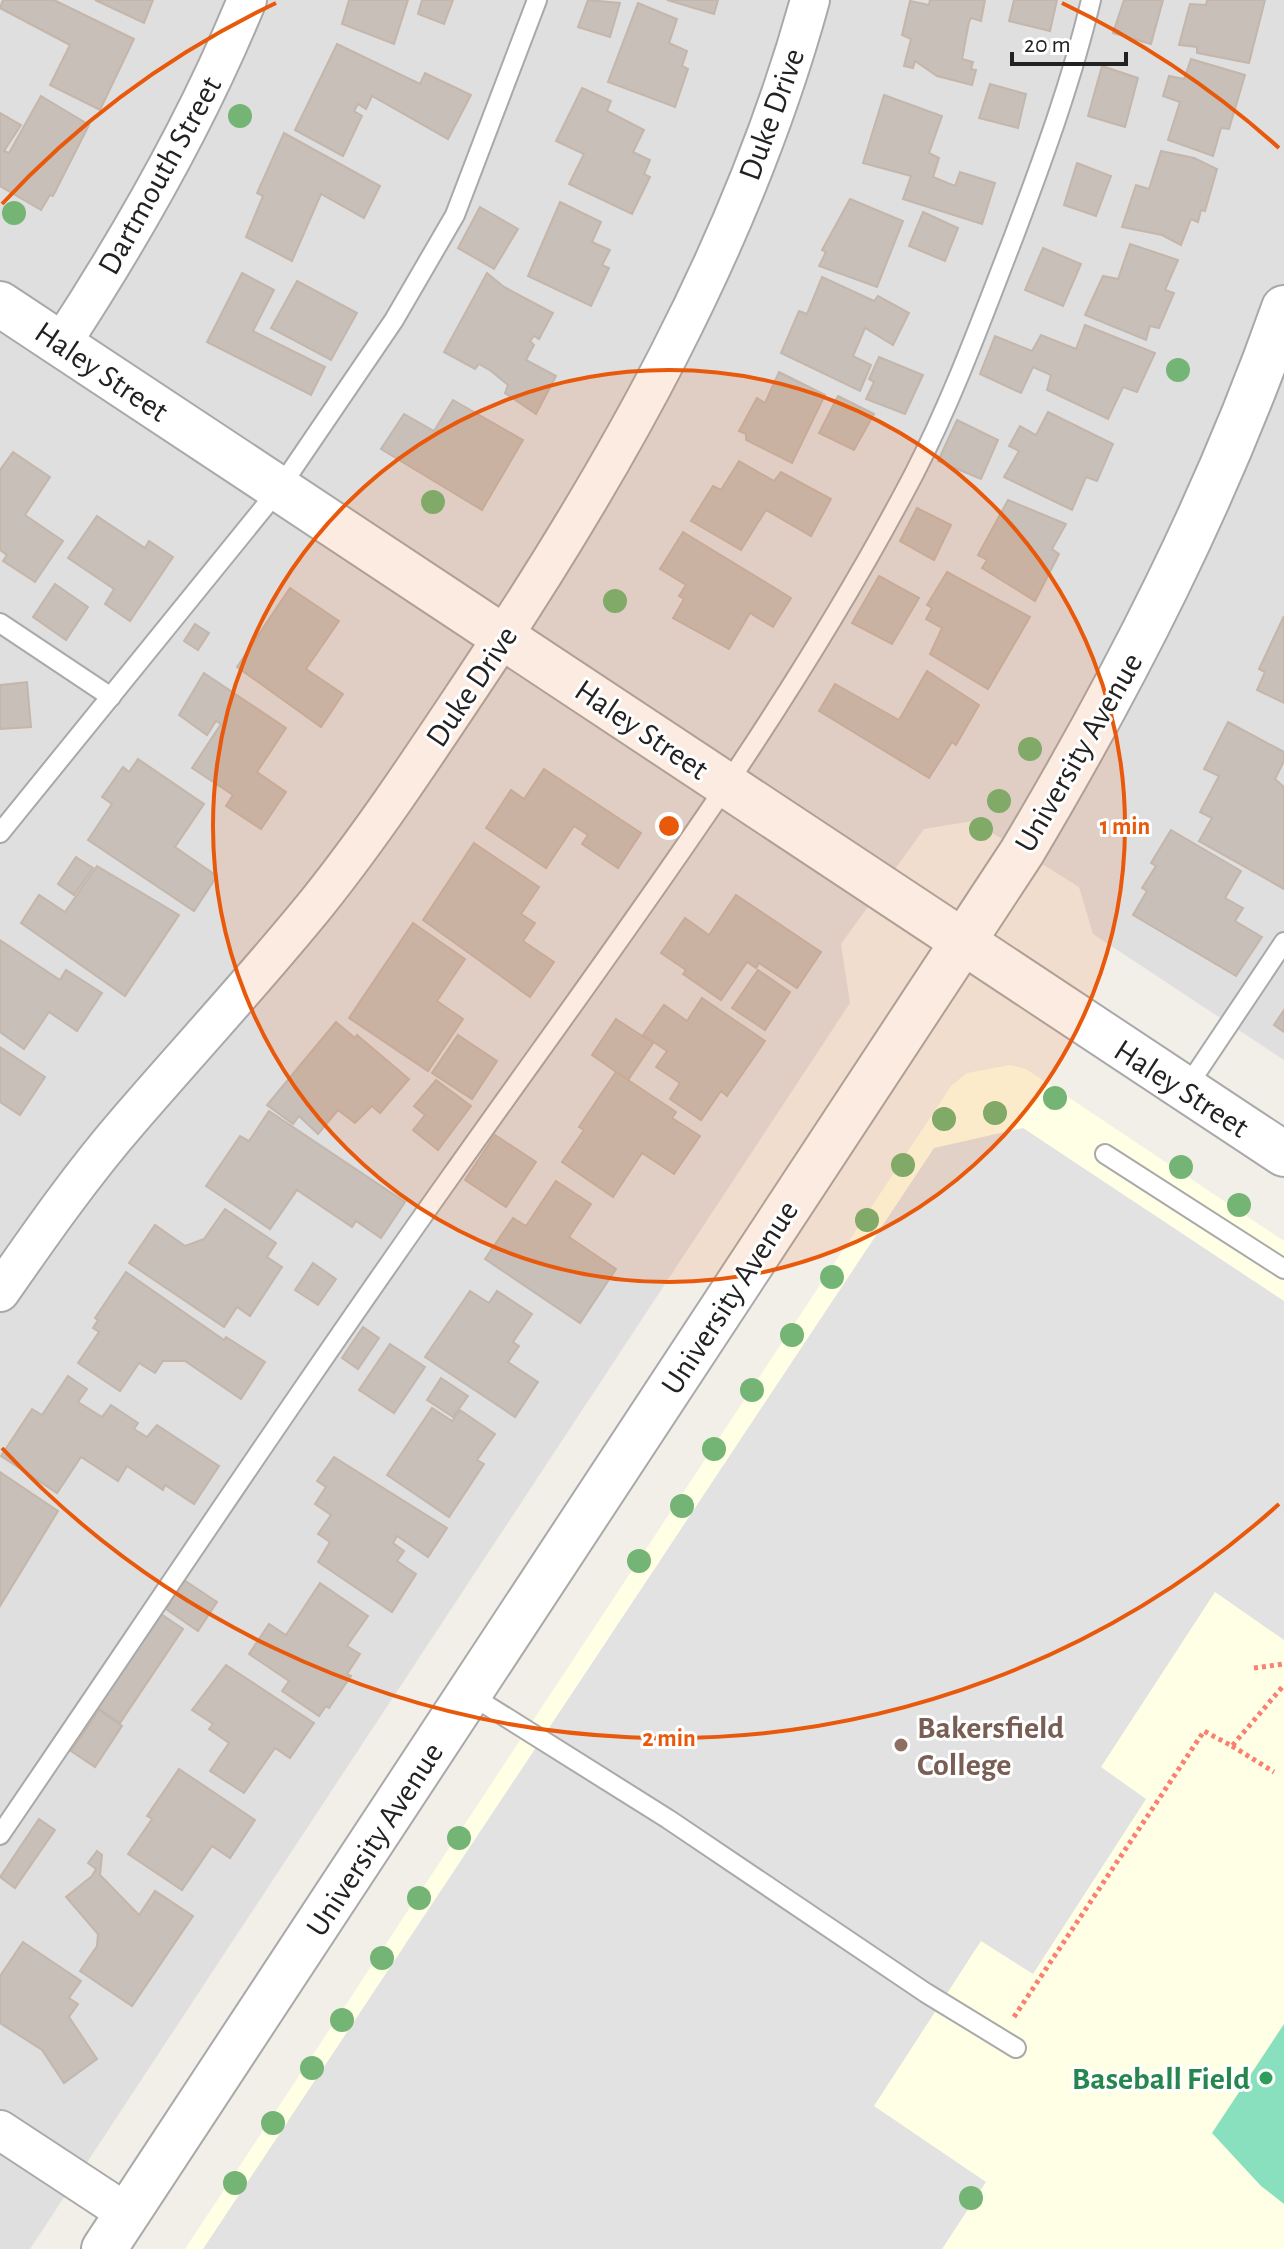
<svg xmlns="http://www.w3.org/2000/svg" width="1284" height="2249" viewBox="0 0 1284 2249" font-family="'Alegreya Sans',sans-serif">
<rect width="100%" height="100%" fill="#f2efe9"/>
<polygon fill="#e0dfdf" points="0,0 1284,0 1284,1060 1093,934 1079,887 973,821 924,829 841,944 850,1003 30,2249 0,2249"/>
<polygon fill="#ffffe5" points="1010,1065 1026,1069 1284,1241 1284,2249 185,2249 951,1086 967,1073"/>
<polygon fill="#88e0be" points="1284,2024 1284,2204 1261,2186 1212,2133"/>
<polygon fill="#e2e2e2" points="1023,1128 1284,1301 1284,1640 1215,1592 1101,1767 1146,1799 1033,1974 981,1941 874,2106 986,2182 942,2249 203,2249 934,1148"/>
<g fill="#c7bfb8" stroke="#c4b6ab" stroke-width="2">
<polygon points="3,0 54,0 134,39 100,110 50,85 70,45 0,8"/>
<polygon points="95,0 153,0 144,23"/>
<polygon points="349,0 408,0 394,44 342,24"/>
<polygon points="422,0 453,0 444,24 418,14"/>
<polygon points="588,0 620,3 610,37 578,27"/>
<polygon points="667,0 718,0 714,14"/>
<polygon points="930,0 985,0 981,21 971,18 969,22 962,59 973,62 971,69 976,70 972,85 937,76 915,61 913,68 904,66 911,39 902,35 910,1 929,5"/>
<polygon points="1014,0 1057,0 1050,31 1009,21"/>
<polygon points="1124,0 1163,0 1151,44 1113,33"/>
<polygon points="1207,0 1265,0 1249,63 1197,53 1197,47 1179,45 1190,4 1206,5"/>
<polygon points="638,3 677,19 669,43 687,51 682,66 688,69 675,107 608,82"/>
<polygon points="337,44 420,84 425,73 471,95 448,139 372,96 366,109 358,104 354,111 362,116 343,156 295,130"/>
<polygon points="1191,59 1245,75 1229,129 1221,128 1213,156 1168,140 1180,102 1163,96 1169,76 1184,79"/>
<polygon points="1102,66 1138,78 1125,127 1088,116"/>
<polygon points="990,84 1026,94 1018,128 979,118"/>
<polygon points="582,88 611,101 607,111 644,130 633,152 650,160 644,174 650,177 632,214 569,184 584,154 556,141"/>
<polygon points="884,95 942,116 929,153 939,158 933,177 955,186 960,172 995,183 982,224 903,199 911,176 863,163"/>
<polygon points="41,96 89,125 53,196 50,195 41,210 0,186 0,113 21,125 4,151 9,153"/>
<polygon points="284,133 380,186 364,218 321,194 292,261 246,237 263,196 257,193"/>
<polygon points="1161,151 1194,158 1217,169 1205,211 1201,210 1198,222 1191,219 1181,245 1162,235 1122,227 1136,185 1149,189"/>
<polygon points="1077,163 1111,176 1096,216 1064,205"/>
<polygon points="850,199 903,221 877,287 819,266 826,252 822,250"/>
<polygon points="560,202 601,222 592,242 610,250 602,265 609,268 591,306 528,276"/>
<polygon points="480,207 518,229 494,269 458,248"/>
<polygon points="923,212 958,228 945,261 909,246"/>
<polygon points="1130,244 1178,260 1165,290 1174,293 1159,328 1150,326 1146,340 1085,315 1103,276 1118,279"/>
<polygon points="1043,248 1081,264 1063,306 1025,290"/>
<polygon points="242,273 274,290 253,331 325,367 311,395 207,342"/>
<polygon points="487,273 504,287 553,313 539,339 534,336 530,341 534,345 526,360 556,376 536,414 505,393 508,385 491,371 479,364 475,369 444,352"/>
<polygon points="822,277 874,301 878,296 909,313 893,345 865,328 853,356 871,365 860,391 781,353 799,311 807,314"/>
<polygon points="297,281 357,313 331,360 271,328"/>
<polygon points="1085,325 1155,353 1137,392 1123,387 1108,419 1047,390 1051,375 1033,367 1021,393 980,374 995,336 1032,351 1041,335 1076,349"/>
<polygon points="879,357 923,375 905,414 866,399 874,382 869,379"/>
<polygon points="779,372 825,395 792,463 746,440 746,434 739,431 757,398 765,403"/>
<polygon points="838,396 874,414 854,450 819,433"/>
<polygon points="453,400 523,440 482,510 381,449 404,414 434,431"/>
<polygon points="1048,412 1113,444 1097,481 1086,477 1072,510 1004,477 1019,451 1009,446 1020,426 1036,435"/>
<polygon points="957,420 998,440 981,479 938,461"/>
<polygon points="13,452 50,477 25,515 63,541 35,582 3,561 7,555 0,550 0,470"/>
<polygon points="739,461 774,481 781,472 831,499 811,536 766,510 741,550 691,521 713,486 721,490"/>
<polygon points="1008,500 1066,524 1052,549 1059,554 1035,601 982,568 987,560 978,555"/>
<polygon points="917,508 951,525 934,560 900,541"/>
<polygon points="97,516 145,548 149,541 173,557 130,621 105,604 114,589 68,558"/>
<polygon points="683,532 791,598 773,627 750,613 729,649 673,618 684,599 679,596 686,585 660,569"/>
<polygon points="947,572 1030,617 988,689 930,654 942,628 926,619 932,608 927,605"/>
<polygon points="879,576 919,598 892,644 852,623"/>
<polygon points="55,584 88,607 66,640 33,617"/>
<polygon points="290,588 339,621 306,669 343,694 321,727 237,667"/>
<polygon points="1284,616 1284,703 1257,690 1265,672 1259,669"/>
<polygon points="195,624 209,633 198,650 184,641"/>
<polygon points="927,671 979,705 956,745 952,742 929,778 819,711 835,684 899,720"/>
<polygon points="204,673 286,728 257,772 286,792 261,829 226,806 233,795 192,768 221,724 216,721 207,735 179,715"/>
<polygon points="27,682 31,727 0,729 0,685"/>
<polygon points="1228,722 1284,752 1284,761 1275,779 1284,787 1284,889 1199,841 1212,818 1200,812 1219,776 1204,769"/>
<polygon points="138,759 204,804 175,847 217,876 194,911 88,840 112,804 102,797 123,767 129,772"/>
<polygon points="544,769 641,833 618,868 582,844 588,835 574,826 546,868 486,828 511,790 524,799"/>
<polygon points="1171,830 1241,871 1225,898 1243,908 1235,921 1262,937 1236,976 1133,915 1147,891 1142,888 1156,866 1151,863"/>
<polygon points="474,843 539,887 521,914 535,923 523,941 554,962 530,997 423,920"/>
<polygon points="76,857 93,868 74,895 58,884"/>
<polygon points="97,866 179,915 125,996 21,923 39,895 65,912"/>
<polygon points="736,895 821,952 797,988 759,963 756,968 747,962 721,1000 683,974 686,970 661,953 685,918 709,935"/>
<polygon points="413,923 465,959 437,1001 463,1019 428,1071 349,1018"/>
<polygon points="0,940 60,980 66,970 102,993 77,1031 49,1012 24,1049 0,1032"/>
<polygon points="758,970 790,992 765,1030 732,1008"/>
<polygon points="702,998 765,1041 727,1096 721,1091 701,1120 670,1099 680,1083 656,1067 667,1051 643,1035 664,1005 687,1021"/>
<polygon points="1284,1010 1284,1032 1274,1025"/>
<polygon points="616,1019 653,1043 628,1080 592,1055"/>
<polygon points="336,1022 355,1038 357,1035 409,1079 380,1113 372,1106 355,1123 338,1110 318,1134 299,1116 293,1124 267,1105"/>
<polygon points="458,1035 497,1061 472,1099 432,1073"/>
<polygon points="0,1047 45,1077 20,1115 0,1102"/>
<polygon points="616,1072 676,1112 672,1118 700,1136 674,1174 642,1153 613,1197 562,1162 584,1130 579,1127"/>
<polygon points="436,1080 471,1106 438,1150 413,1130 425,1115 414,1106"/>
<polygon points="269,1111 405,1202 381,1238 356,1221 352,1227 297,1190 270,1229 206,1186 240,1136 249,1141"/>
<polygon points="495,1135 536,1162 506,1207 465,1180"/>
<polygon points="556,1181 591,1204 569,1237 616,1269 580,1323 485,1259 513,1218 526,1226"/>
<polygon points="225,1209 276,1243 267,1257 282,1267 250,1316 237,1307 224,1327 129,1263 155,1225 185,1246 204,1239"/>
<polygon points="313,1263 336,1279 318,1305 295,1290"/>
<polygon points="126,1272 224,1340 226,1337 265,1362 241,1399 185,1361 163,1361 155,1373 139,1363 120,1391 78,1363 99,1332 93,1328 98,1320 95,1318"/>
<polygon points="470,1291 489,1303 497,1291 532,1314 513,1342 519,1346 508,1362 538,1382 515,1417 425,1357"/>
<polygon points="363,1327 379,1338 358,1369 342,1358"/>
<polygon points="390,1344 425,1367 394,1413 359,1390"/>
<polygon points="68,1376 87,1389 78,1402 102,1417 111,1405 138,1423 134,1429 147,1437 157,1425 219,1466 194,1504 165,1485 163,1490 127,1466 118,1481 81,1457 57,1493 1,1456 32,1409 42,1415"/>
<polygon points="441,1378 468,1396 453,1417 427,1400"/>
<polygon points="432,1408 452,1421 460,1410 495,1434 477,1460 484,1464 449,1517 387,1475"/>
<polygon points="334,1457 447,1528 428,1557 397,1536 393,1543 404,1551 397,1561 416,1574 392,1612 318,1562 330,1542 318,1534 331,1515 315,1504 326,1487 317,1481"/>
<polygon points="0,1472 58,1511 0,1606"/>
<polygon points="184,1580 217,1602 198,1631 166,1609"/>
<polygon points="320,1583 368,1616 347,1646 360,1654 347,1674 351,1676 329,1708 326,1706 319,1716 282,1691 289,1681 249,1654 269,1624 286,1635"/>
<polygon points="161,1614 183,1629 120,1723 98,1708"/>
<polygon points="226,1665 314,1723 290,1758 275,1748 244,1793 210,1771 229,1743 209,1729 213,1724 192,1710"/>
<polygon points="99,1710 122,1726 95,1767 71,1751"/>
<polygon points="179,1769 255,1820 230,1858 212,1846 182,1890 128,1854 152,1819 147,1816"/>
<polygon points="39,1819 55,1830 15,1888 0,1877"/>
<polygon points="97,1851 102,1855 100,1875 139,1915 155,1891 193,1916 132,2006 80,1971 97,1946 98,1934 66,1897 92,1876 96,1869 88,1863"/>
<polygon points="23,1942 81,1981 69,1998 78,2004 69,2017 97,2059 64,2083 42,2050 0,2023 0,1976"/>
</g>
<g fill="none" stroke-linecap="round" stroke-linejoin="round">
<defs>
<g id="service">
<polyline points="0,623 111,697"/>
<polyline points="0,833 279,489 394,320 455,215 537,0"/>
<polyline points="1185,1090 1284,942"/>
<polyline points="1105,1154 1284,1269"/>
<polyline points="469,1694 668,1819 926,1993 1016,2048"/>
<path d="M0,1835C150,1615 297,1393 451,1176C612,948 784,723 914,474C953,398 983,316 1014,236C1043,159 1072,80 1091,0"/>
</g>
<g id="minor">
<path d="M61,344C133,234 197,122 247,0"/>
<path d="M0,1292C41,1233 83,1173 130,1119C192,1047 257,977 317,903C373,833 423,757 473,682C614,471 742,247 810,0"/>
<polyline points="0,2130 128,2214"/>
</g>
<g id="tertiary">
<polyline points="0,304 1284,1154"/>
<path d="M104,2249L1022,852C1126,677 1217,499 1284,308"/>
</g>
</defs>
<use href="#service" stroke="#a9a9a9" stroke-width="22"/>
<use href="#minor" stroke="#a9a9a9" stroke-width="42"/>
<use href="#tertiary" stroke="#a9a9a9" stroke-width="48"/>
<g stroke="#fa8072" stroke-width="5" stroke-dasharray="4 4" stroke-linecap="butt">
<polyline points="1254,1668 1284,1664"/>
<polyline points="1232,1746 1274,1772"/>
<polyline points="1014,2017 1204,1731 1232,1746 1284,1685"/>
</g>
<use href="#service" stroke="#fff" stroke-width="18"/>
<use href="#minor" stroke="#fff" stroke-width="38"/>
<use href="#tertiary" stroke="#fff" stroke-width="44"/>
</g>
<g fill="#74b475">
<circle cx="240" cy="116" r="12"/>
<circle cx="14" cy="213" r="12"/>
<circle cx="1178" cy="370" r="12"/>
<circle cx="433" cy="502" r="12"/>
<circle cx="615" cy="601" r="12"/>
<circle cx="1030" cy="749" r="12"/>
<circle cx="999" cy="801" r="12"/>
<circle cx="981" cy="829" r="12"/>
<circle cx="1055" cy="1098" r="12"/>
<circle cx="995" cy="1113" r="12"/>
<circle cx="944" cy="1119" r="12"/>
<circle cx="903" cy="1165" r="12"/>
<circle cx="1181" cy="1167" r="12"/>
<circle cx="1239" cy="1205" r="12"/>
<circle cx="867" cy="1220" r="12"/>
<circle cx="832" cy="1277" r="12"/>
<circle cx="792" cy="1335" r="12"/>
<circle cx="752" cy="1390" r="12"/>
<circle cx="714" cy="1449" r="12"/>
<circle cx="682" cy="1506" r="12"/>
<circle cx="639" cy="1561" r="12"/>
<circle cx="459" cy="1838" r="12"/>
<circle cx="419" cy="1898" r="12"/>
<circle cx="382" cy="1958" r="12"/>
<circle cx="342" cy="2020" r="12"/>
<circle cx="312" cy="2068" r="12"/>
<circle cx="273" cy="2123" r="12"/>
<circle cx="235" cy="2183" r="12"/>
<circle cx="971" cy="2198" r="12"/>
</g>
<circle cx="669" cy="826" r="456" fill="#e8590c" fill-opacity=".12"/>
<g fill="none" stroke="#e8590c" stroke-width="4">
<circle cx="669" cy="826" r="456"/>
<path d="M1279 1504A912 912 0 0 1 2 1448M2 204A912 912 0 0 1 276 3M1062 3A912 912 0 0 1 1279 148"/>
</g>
<circle fill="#8d6e63" stroke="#fff" stroke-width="3" cx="901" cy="1745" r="8"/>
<circle fill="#2e9e5b" stroke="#fff" stroke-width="3" cx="1266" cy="2078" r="8"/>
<g text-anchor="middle" stroke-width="6" stroke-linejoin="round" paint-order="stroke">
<g font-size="32" fill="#222" stroke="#fff">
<text transform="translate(771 114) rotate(-70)" y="11">Duke Drive</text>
<text transform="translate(159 175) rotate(-61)" y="11">Dartmouth Street</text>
<text transform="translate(102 371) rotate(34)" y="11">Haley Street</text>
<text transform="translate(471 686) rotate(-56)" y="11">Duke Drive</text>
<text transform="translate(642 729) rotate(34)" y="11">Haley Street</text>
<text transform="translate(1078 752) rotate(-60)" y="11">University Avenue</text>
<text transform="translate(1182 1088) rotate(33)" y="11">Haley Street</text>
<text transform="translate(729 1297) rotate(-57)" y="11">University Avenue</text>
<text transform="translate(374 1839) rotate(-57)" y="11">University Avenue</text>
</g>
<g font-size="32" font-weight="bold" fill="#785e54" stroke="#fff" text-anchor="start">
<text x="917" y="1738">Bakersfield<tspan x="917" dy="37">College</tspan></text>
</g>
<g font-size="32" font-weight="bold" fill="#27864d" stroke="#fff" text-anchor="end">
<text x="1250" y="2089">Baseball Field</text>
</g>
</g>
<circle cx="669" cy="826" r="12" fill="#e8590c" stroke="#fff" stroke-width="4"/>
<g font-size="24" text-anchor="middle" font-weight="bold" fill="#e8590c" stroke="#fff" stroke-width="6" stroke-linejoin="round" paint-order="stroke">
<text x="1125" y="834">1 min</text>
<text x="669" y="1746">2 min</text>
</g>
<path d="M1012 52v12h114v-12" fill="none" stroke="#222222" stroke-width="4"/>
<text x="1024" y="52" font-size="24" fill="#222222" stroke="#ffffff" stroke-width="6" paint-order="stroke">20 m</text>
</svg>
